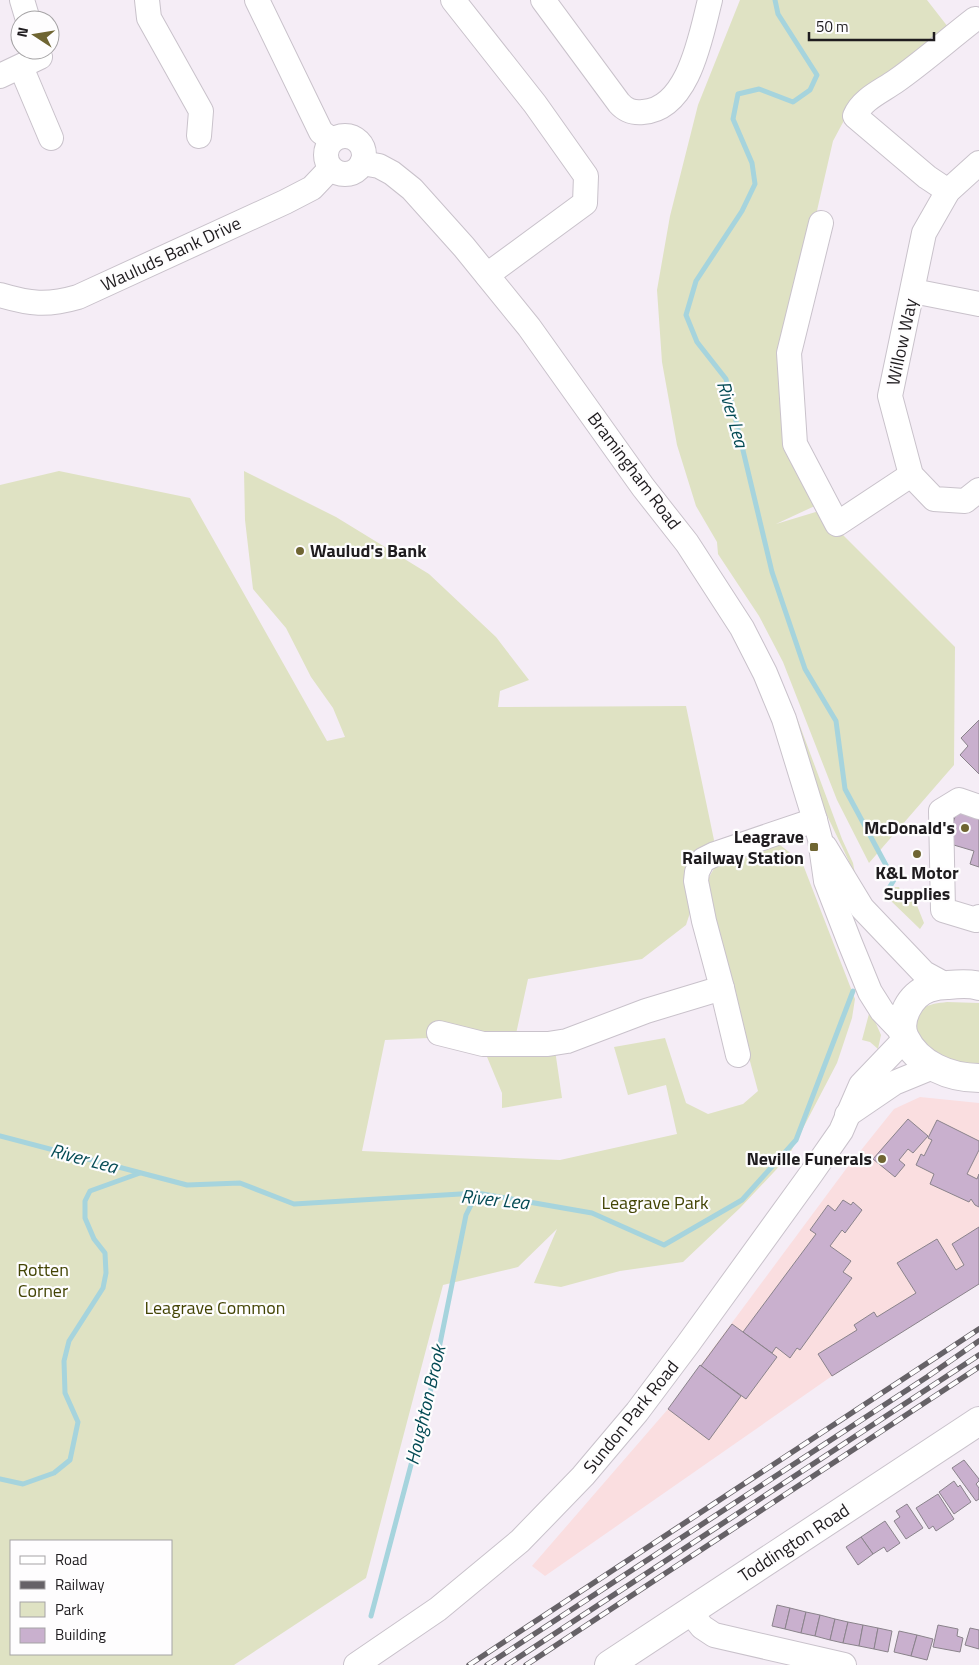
<svg xmlns="http://www.w3.org/2000/svg" width="979" height="1665" viewBox="0 0 979 1665" font-family="'Titillium Web',sans-serif">
<rect width="100%" height="100%" fill="#f5edf6"/>
<polygon fill="#fadee0" points="920,1097 979,1103 979,1284 832,1376 545,1576 532,1566 668,1409 846,1169 894,1109"/>
<g fill="#dfe2c3" fill-rule="evenodd">
<polygon points="740,0 927,0 948,27 856,98 833,141 790,328 784,369 819,504 776,524 819,511 955,647 954,765 869,863 837,800 783,662 759,616 718,554 717,542 696,506 677,445 662,362 657,290 670,216 698,105"/>
<path d="M59,471L190,498L327,741L345,737L333,708L311,677L286,628L253,589L245,520L244,471L336,517L429,574L496,637L529,680L500,691L498,707L686,706L714,840L686,925L642,959L528,979L516,1034L385,1040L362,1151L560,1160L677,1134L666,1085L628,1095L614,1047L665,1038L686,1103L708,1114L743,1104L758,1091L704,891L708,879L716,865L780,845L802,862L855,999L852,1018L837,1063L788,1157L740,1208L683,1262L620,1271L561,1287L534,1283L557,1229L518,1267L443,1285L366,1578L234,1665H0V485ZM11,1541H171V1654H11Z"/>
<polygon points="767,651 797,718 842,839 853,863 855,874 823,807"/>
<polygon points="894,887 899,887 902,895 912,893 924,923 920,929 890,900"/>
<path d="M947,1002L979,1003V1067H961L917,1042C912,1012 917,1005 947,1002Z"/>
<polygon points="870,1010 881,1035 878,1049 870,1042 862,1040"/>
<polygon points="555,1050 562,1098 502,1108 502,1093 485,1052"/>
</g>
<g fill="none" stroke-linecap="round" stroke-linejoin="round">
<g stroke="#a6d4dd" stroke-width="5">
<polyline points="775,0 778,14 817,75 810,90 793,102 759,89 738,94 733,119 752,163 755,184 742,211 696,281 686,315 697,342 726,379 772,572 805,669 836,721 845,789 894,880 889,888"/>
<polyline points="0,1136 187,1185 240,1183 294,1204 477,1193 592,1213 664,1245 742,1200 796,1140 853,991"/>
<polyline points="0,1479 23,1484 54,1473 70,1460 78,1422 65,1393 64,1361 69,1341 103,1288 106,1273 105,1253 94,1239 85,1218 85,1201 90,1191 140,1173"/>
<polyline points="371,1616 430,1393 466,1215 477,1193"/>
</g>
</g>
<g fill="#c9b0ce" stroke="#8a838b">
<polygon points="979,720 979,774 960,755 968,746 961,738"/>
<polygon points="958,807 979,814 979,867 970,864 974,851 947,843"/>
<polygon points="908,1119 928,1136 913,1153 908,1149 899,1160 905,1165 895,1177 873,1159"/>
<polygon points="937,1120 979,1141 979,1150 967,1174 977,1179 979,1174 979,1207 975,1205 971,1199 969,1202 930,1184 934,1174 916,1165 921,1154 924,1156 932,1140 928,1138"/>
<polygon points="843,1200 851,1205 853,1202 862,1210 845,1233 842,1230 830,1246 851,1261 843,1272 852,1278 800,1350 797,1348 790,1358 776,1347 772,1353 743,1332 816,1234 810,1230 828,1205 835,1211"/>
<polygon points="979,1227 979,1284 832,1376 818,1354 857,1330 854,1325 874,1312 877,1317 916,1293 897,1263 937,1239 956,1270 964,1265 952,1244"/>
<polygon points="732,1324 777,1357 746,1399 701,1366"/>
<polygon points="700,1365 741,1396 709,1440 668,1409"/>
<polygon points="964,1460 979,1479 979,1481 976,1484 979,1488 979,1499 976,1501 952,1468"/>
<polygon points="954,1481 958,1487 960,1485 971,1502 954,1514 939,1492"/>
<polygon points="938,1494 954,1519 936,1531 933,1526 929,1529 916,1508"/>
<polygon points="907,1504 923,1528 906,1539 894,1521 900,1517 896,1511"/>
<polygon points="885,1521 900,1543 887,1552 884,1547 873,1554 861,1537"/>
<polygon points="861,1537 873,1554 858,1565 846,1547"/>
<polygon points="777,1605 790,1608 785,1629 772,1626"/>
<polygon points="790,1608 806,1612 801,1633 785,1629"/>
<polygon points="806,1612 820,1615 815,1636 801,1633"/>
<polygon points="820,1615 835,1619 830,1640 815,1636"/>
<polygon points="835,1619 848,1622 843,1643 830,1640"/>
<polygon points="848,1622 863,1625 859,1646 843,1643"/>
<polygon points="863,1625 878,1628 874,1649 859,1646"/>
<polygon points="938,1625 958,1629 957,1636 963,1638 960,1652 933,1647"/>
<polygon points="878,1628 892,1631 888,1652 874,1649"/>
<polygon points="970,1628 979,1630 979,1649 965,1645"/>
<polygon points="899,1631 917,1635 911,1656 894,1652"/>
<polygon points="917,1635 933,1639 927,1660 911,1656"/>
</g>
<g fill="none" stroke-linecap="round" stroke-linejoin="round">
<defs>
<g id="minor">
<polyline points="22,0 28,20"/>
<polyline points="147,0 149,18 201,111 199,136"/>
<polyline points="257,0 321,132 332,140"/>
<polyline points="453,0 535,104 586,176 585,203 487,275"/>
<path d="M543,0L619,103C626,111 633,113 643,112C689,109 701,35 710,0"/>
<polyline points="21,67 51,138"/>
<polyline points="0,76 40,57 37,50"/>
<circle cx="345" cy="155" r="19"/>
<polyline points="362,163 379,166 392,173 412,189 464,247 529,327 643,487 687,543 742,628 765,673 784,719 815,820 820,839 826,881 850,943 870,992 882,1011 903,1033"/>
<polyline points="979,163 948,191 924,233 890,396 911,475 934,499 965,501 979,490"/>
<path d="M948,191L927,177L855,116C862,99 882,91 896,81C923,62 949,39 975,19"/>
<polyline points="821,223 789,353 795,444 837,524 911,475"/>
<polyline points="913,291 979,304"/>
<path d="M0,295C30,304 47,306 78,297L285,202L312,188L330,169"/>
<polyline points="979,807 959,800 941,811 943,910 976,920 979,917"/>
<polyline points="825,847 862,908 924,973 946,985"/>
<polyline points="722,988 738,1055"/>
<polyline points="439,1033 483,1044 548,1044 567,1041 646,1011 722,988 704,921 696,881 697,872 703,860 715,854 815,820"/>
<polyline points="847,1115 894,1083 933,1067"/>
<polyline points="690,1612 702,1627 714,1635 844,1665"/>
<polyline points="356,1665 438,1609 520,1541 583,1476 637,1412 688,1344 811,1174 841,1131 861,1085 905,1039"/>
</g>
<g id="major">
<path d="M979,986C970,983 958,984 948,985C942,985 935,986 929,988C911,994 896,1020 905,1038C918,1065 950,1078 979,1078"/>
<polyline points="609,1665 979,1421"/>
</g>
</defs>
<use href="#minor" stroke="#c9c2cb" stroke-width="26"/>
<use href="#major" stroke="#c9c2cb" stroke-width="30"/>
<use href="#minor" stroke="#fff" stroke-width="24"/>
<use href="#major" stroke="#fff" stroke-width="28"/>
<defs>
<g id="rail">
<polyline points="469,1665 979,1329"/>
<polyline points="487,1665 927,1377 979,1341"/>
<polyline points="507,1665 979,1355"/>
<polyline points="526,1665 979,1367"/>
</g>
</defs>
<use href="#rail" stroke="#666267" stroke-width="5.5"/>
<use href="#rail" stroke="#fefdfe" stroke-width="4" stroke-dasharray="11" stroke-linecap="butt"/>
</g>
<g fill="#6f6532" stroke="#fefdfe" stroke-width="2">
<circle cx="300" cy="551" r="5"/>
<circle cx="965" cy="828" r="5"/>
<rect x="809" y="842" width="10" height="10" rx="2.5"/>
<circle cx="917" cy="854" r="5"/>
<circle cx="882" cy="1159" r="5"/>
</g>
<g text-anchor="middle" stroke-width="4.5" stroke-linejoin="round" paint-order="stroke">
<g font-size="18" fill="#1f1c1f" stroke="#fefdfe">
<text transform="translate(171 254) rotate(-25)" y="6">Wauluds Bank Drive</text>
<text transform="translate(902 342) rotate(-78)" y="6">Willow Way</text>
<text transform="translate(634 471) rotate(53)" y="6">Bramingham Road</text>
<text transform="translate(631 1417) rotate(-51)" y="6">Sundon Park Road</text>
<text transform="translate(794 1543) rotate(-33)" y="6">Toddington Road</text>
</g>
<g font-size="18" font-weight="bold" fill="#1f1c1f" stroke="#fefdfe" text-anchor="end">
<text x="310" y="557" text-anchor="start">Waulud's Bank</text>
<text x="955" y="834">McDonald's</text>
<text x="804" y="843">Leagrave<tspan x="804" dy="21">Railway Station</tspan></text>
<text x="917" y="879" text-anchor="middle">K&amp;L Motor<tspan x="917" dy="21">Supplies</tspan></text>
<text x="872" y="1165">Neville Funerals</text>
</g>
<g font-size="18" fill="#434404" stroke="#fefdfe">
<text x="655" y="1209">Leagrave Park</text>
<text x="43" y="1276">Rotten<tspan x="43" dy="21">Corner</tspan></text>
<text x="215" y="1314">Leagrave Common</text>
</g>
<g font-size="19" font-style="italic" fill="#034a54" stroke="#fefdfe">
<text transform="translate(733 414) rotate(74)" y="7">River Lea</text>
<text transform="translate(84 1158) rotate(15)" y="7">River Lea</text>
<text transform="translate(495 1199) rotate(6)" y="7">River Lea</text>
<text transform="translate(425 1405) rotate(-77)" y="7">Houghton Brook</text>
</g>
</g>
<rect x="10" y="1540" width="162" height="115" fill="#fefdfe" stroke="#a5a3a5"/>
<rect x="20" y="1556" width="25" height="8" fill="#ffffff" stroke="#a5a3a5"/>
<text x="55" y="1565" font-size="15" fill="#1f1c1f">Road</text>
<rect x="20" y="1581" width="25" height="8" fill="#666267" stroke="#a5a3a5"/>
<text x="55" y="1590" font-size="15" fill="#1f1c1f">Railway</text>
<rect x="20" y="1602" width="25" height="15" fill="#dfe2c3" stroke="#a5a3a5"/>
<text x="55" y="1615" font-size="15" fill="#1f1c1f">Park</text>
<rect x="20" y="1628" width="25" height="15" fill="#c9b0ce" stroke="#a5a3a5"/>
<text x="55" y="1640" font-size="15" fill="#1f1c1f">Building</text>
<g transform="translate(35 35) rotate(282)"><circle r="24" fill="#fefdfe" stroke="#a5a3a5"/>
<path d="M0-4L9 19L0 12L-9 19Z" fill="#6f6532"/>
<text y="-8" font-size="14" font-weight="bold" text-anchor="middle" fill="#1f1c1f">N</text>
</g>
<path d="M809 32v8h125v-8" fill="none" stroke="#1f1c1f" stroke-width="2.5"/>
<text x="816" y="32" font-size="15" fill="#1f1c1f" stroke="#fefdfe" stroke-width="4" paint-order="stroke">50 m</text>
</svg>
